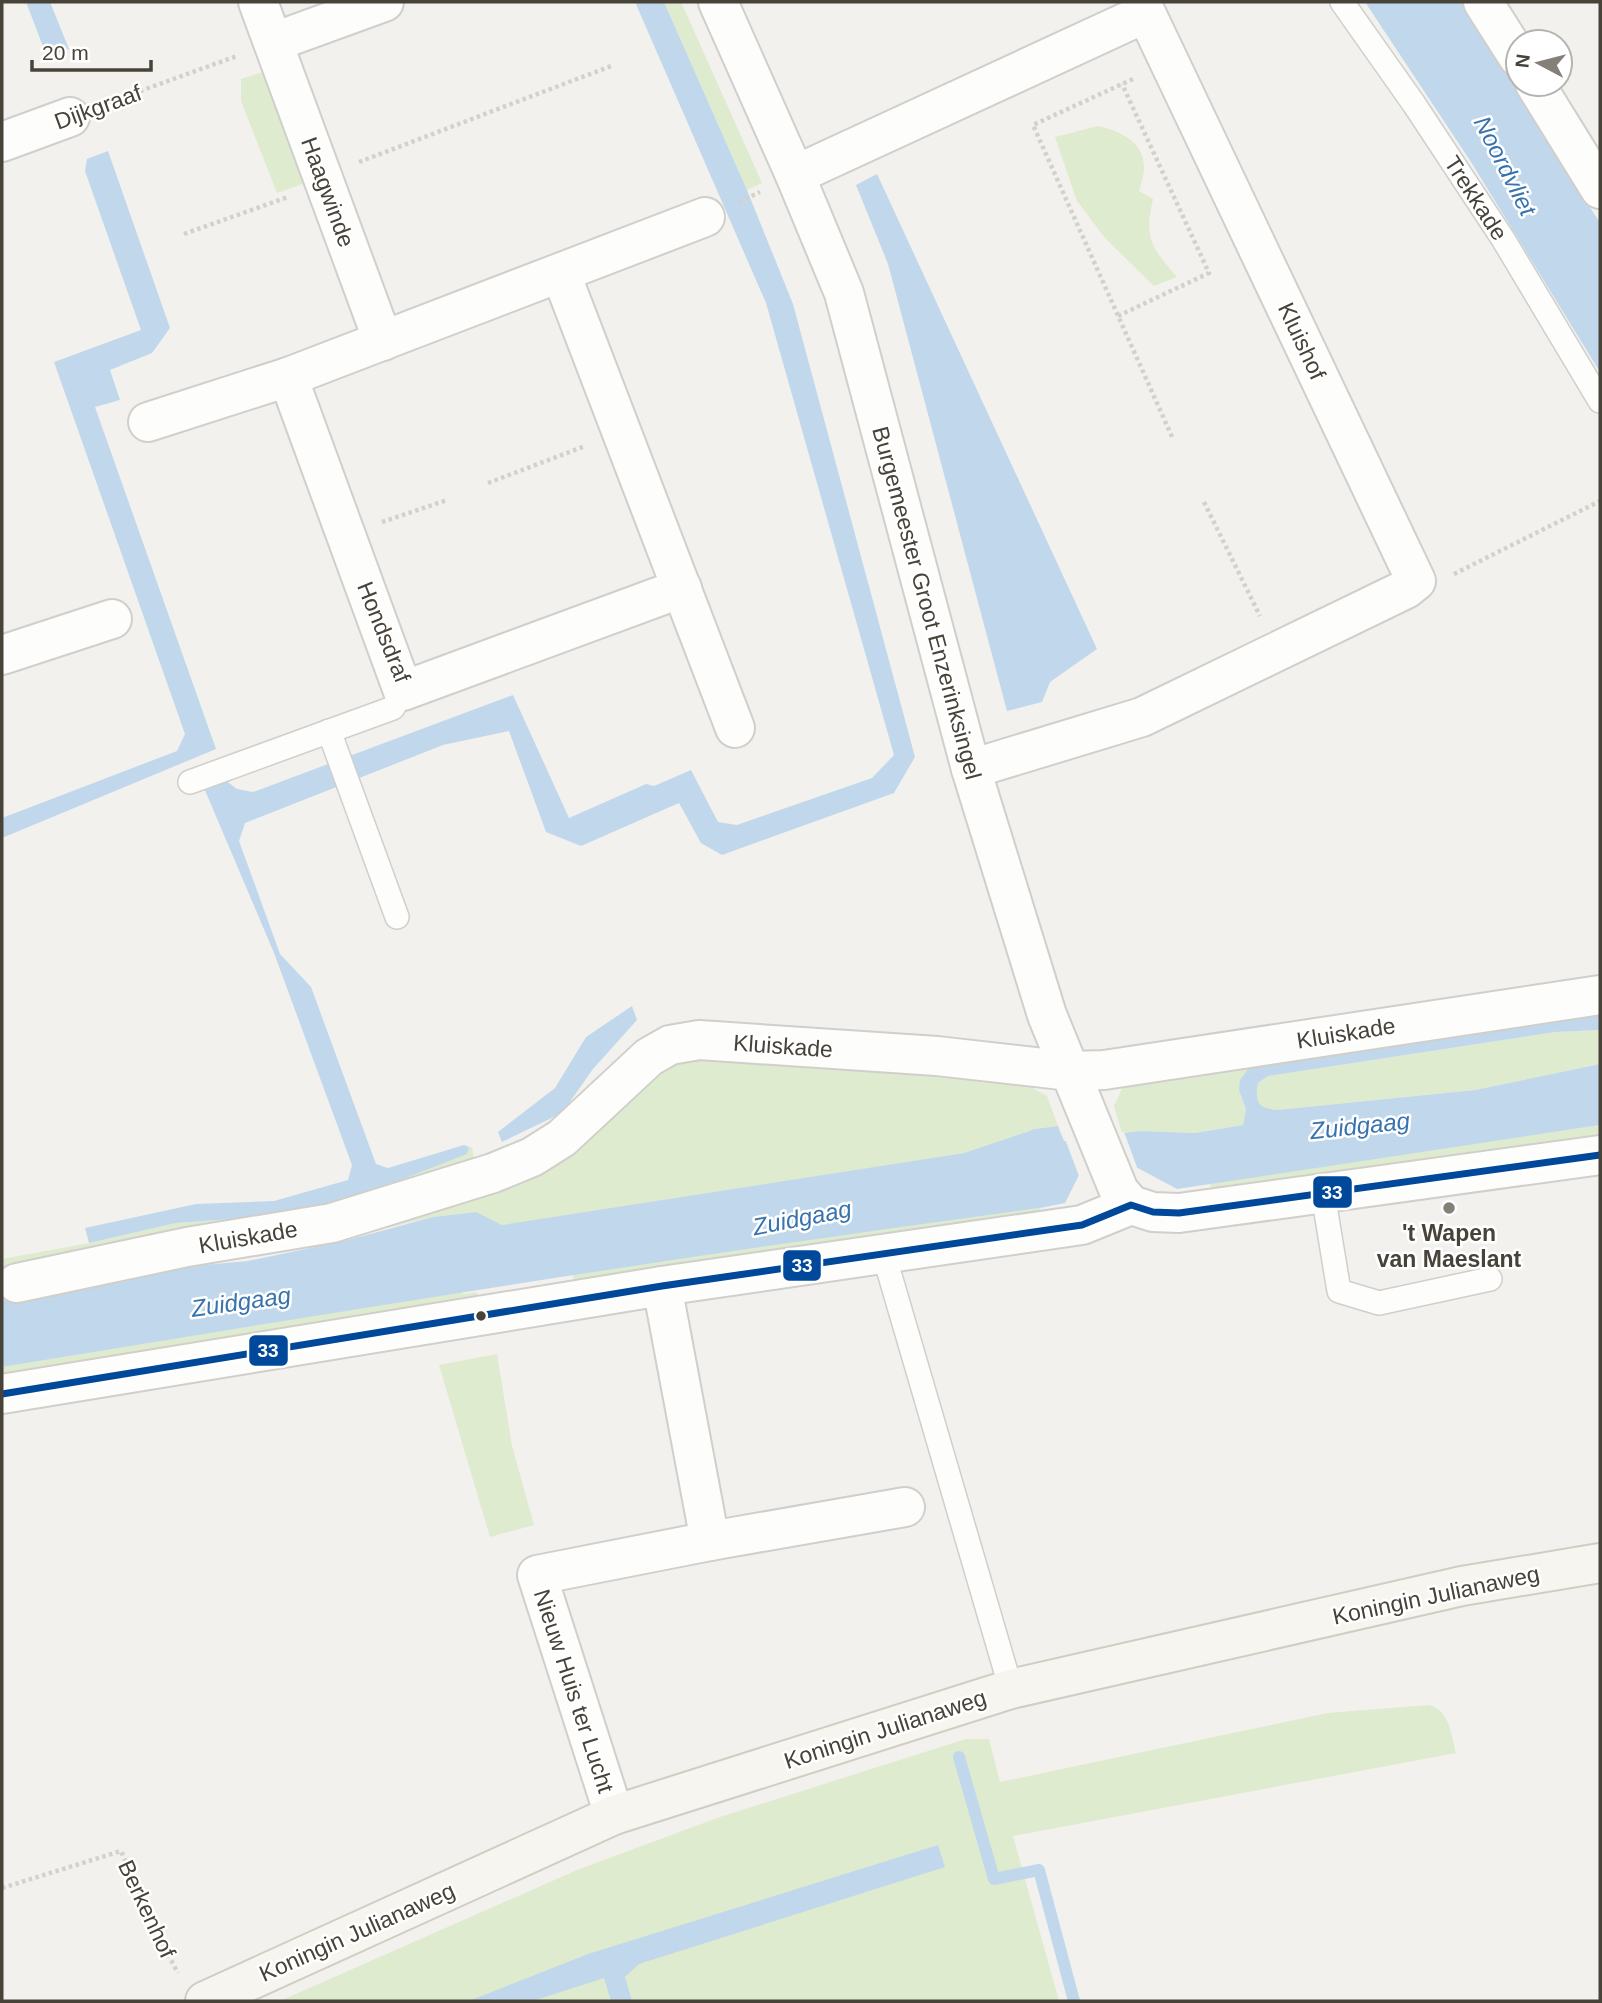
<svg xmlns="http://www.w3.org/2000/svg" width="1602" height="2003" viewBox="0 0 1602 2003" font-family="Helvetica,sans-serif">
<rect width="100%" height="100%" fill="#f2f1ed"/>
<g fill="#deebcf">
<polygon points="664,2 681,2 762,183 747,190"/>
<polygon points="263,72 305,183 277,193 241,101 241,79"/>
<path d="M1098,126C1121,131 1144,142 1144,168C1144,175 1141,184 1139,191L1153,199C1144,239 1151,247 1177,277L1154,286L1105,238L1077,201L1055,137Z"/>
<path d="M1600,1030V1064L1475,1090L1277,1110C1256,1108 1255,1102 1258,1083L1268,1076L1555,1032Z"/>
<polygon points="670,1057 1013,1077 1047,1096 1058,1126 1035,1129 964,1153 605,1210 502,1225 475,1212 433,1217 387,1228 387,1215 495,1184"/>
<polygon points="1260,1060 1239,1090 1246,1109 1243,1125 1195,1133 1139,1131 1122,1133 1114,1106 1124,1085"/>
<polygon points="1600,1125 1600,1134 1211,1189 1210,1183"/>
<polygon points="469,1147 472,1147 475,1166 46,1293 2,1301 2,1259 89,1243 176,1223 287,1215 370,1192 466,1154"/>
<polygon points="1040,1208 1042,1212 574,1283 573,1274 839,1234"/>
<polygon points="461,1291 463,1294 477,1292 478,1298 2,1377 2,1367"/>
<polygon points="497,1354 512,1446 534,1525 490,1537 439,1365"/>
<path d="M1429,1705C1450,1711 1451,1734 1456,1753L1013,1836L1059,2001H280L577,1870L720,1817L966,1739H989L1000,1782L1328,1713Z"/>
</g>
<g fill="#c1d8ec">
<polygon points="26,2 50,2 69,49 47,57"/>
<polygon points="635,2 664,2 747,190 793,304 915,757 894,793 722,855 701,843 679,803 581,846 546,832 509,731 443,745 245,823 239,841 280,954 311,987 376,1164 388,1168 464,1145 469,1147 467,1154 370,1192 287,1215 176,1223 89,1243 85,1228 196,1204 274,1201 348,1180 352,1165 274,953 204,788 225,780 237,789 253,792 513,695 569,818 646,784 654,786 691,770 718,822 737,825 872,778 894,755 766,303"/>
<polygon points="1365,2 1461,2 1600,223 1600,372 1471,162"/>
<polygon points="108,151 170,328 152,353 110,370 120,400 95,407 216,749 2,838 2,818 177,751 185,734 54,362 141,330 85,171 87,159"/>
<polygon points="877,174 1097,649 1050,682 1042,702 1007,711 888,264 856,185"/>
<polygon points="632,1006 637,1020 593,1069 562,1113 502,1142 498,1132 555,1088 586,1037"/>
<path d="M1600,1012V1030L1555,1032L1268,1076L1258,1083C1255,1102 1257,1108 1277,1110L1475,1090L1600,1064V1125L1177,1189L1134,1166L1079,1175L1065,1203L1040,1208C693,1254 347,1310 2,1367V1301L182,1267L248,1261L344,1241L433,1217L476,1212L502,1225L964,1153L1035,1129L1058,1126L1064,1141L1139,1131L1195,1133L1243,1125L1246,1109L1239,1090L1240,1080L1248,1069L1260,1060Z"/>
<polygon points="938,1845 945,1867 639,1964 625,1977 632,2001 611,2001 604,1978 533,2001 469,2001 588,1954"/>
</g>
<polygon fill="#f2f1ed" points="1124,1132 1138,1170 1133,1168 1079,1176 1065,1139"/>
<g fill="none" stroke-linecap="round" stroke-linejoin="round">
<polyline stroke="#c1d8ec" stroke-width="12" points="959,1757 994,1879 1039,1870 1074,2001"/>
<defs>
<g id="service">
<polyline points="1342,2 1414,104 1503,239 1600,401"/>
<polyline points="329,731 397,917"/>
<polyline points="190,782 393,708 403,691"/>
<polyline points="1323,1194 1339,1291 1379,1303 1490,1279"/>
<polyline points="884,1255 1011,1689"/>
</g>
<g id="minor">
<polyline points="258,2 383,341"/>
<polyline points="1483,2 1518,57"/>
<polyline points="274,42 384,2"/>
<polyline points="1535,84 1600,189"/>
<polyline points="2,142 70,117"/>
<polyline points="795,175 1146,13 1416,581 1406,589 1142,717 971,769"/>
<polyline points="561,274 735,728"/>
<polyline points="288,377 403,691 682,588"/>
<polyline points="148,422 288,377 705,217"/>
<polyline points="2,655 112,619"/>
<polyline points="17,1283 187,1247 332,1223 493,1173 532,1157 562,1138 649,1057 670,1045 699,1040 937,1056 1070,1071 1104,1070 1600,995"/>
<polyline points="662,1286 710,1541"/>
<polyline points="2,1394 662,1286 1082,1225 1131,1205"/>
<polyline points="614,1815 537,1575 710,1541 905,1507"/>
</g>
<polyline id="tertiary" points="718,2 795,175 844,293 971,769 1047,1015 1119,1191 1131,1205 1153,1212 1179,1213 1600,1155"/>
<polyline id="secondary" points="205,2001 614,1815 1011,1689 1462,1586 1600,1563"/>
</defs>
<use href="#service" stroke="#d0cfcb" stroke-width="26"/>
<use href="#minor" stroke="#d0cfcb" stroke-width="42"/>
<use href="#tertiary" stroke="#d0cfcb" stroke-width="42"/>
<use href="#secondary" stroke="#d0cec4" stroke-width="42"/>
<g stroke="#d2d1cb" stroke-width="4.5" stroke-dasharray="3.5 3.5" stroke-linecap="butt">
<polyline points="1133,79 1033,125 1173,439"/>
<polyline points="107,103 237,56"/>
<polyline points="359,162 611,66"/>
<polyline points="739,202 760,192"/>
<polyline points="184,234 288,197"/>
<polyline points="1118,316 1209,273 1122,84"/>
<polyline points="488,483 585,446"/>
<polyline points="1204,502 1260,616"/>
<polyline points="382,522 447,500"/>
<polyline points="1454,574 1600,501"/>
<polyline points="2,1888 121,1851 157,1934 178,1973"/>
</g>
<use href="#service" stroke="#fdfdfc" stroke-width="23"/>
<use href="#minor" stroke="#fdfdfc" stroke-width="38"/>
<use href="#tertiary" stroke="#fdfdfc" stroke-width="38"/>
<use href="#secondary" stroke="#f6f5f0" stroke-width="38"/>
<defs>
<polyline id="bus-1" points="2,1394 662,1286 1082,1225 1131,1205 1153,1212 1179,1213 1600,1155"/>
</defs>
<use href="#bus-1" stroke="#fff" stroke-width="12"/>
<use href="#bus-1" stroke="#004899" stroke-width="7"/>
</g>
<circle fill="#848078" stroke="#fff" stroke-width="2.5" cx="1449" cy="1208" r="7"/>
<circle fill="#484339" stroke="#fff" stroke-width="2.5" cx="481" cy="1316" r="6"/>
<g text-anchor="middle" stroke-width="5" stroke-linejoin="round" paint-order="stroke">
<g font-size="23" fill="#484339" stroke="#fff">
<text transform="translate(98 107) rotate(-20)" y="8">Dijkgraaf</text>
<text transform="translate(328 192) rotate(70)" y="8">Haagwinde</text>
<text transform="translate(1476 198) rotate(57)" y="8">Trekkade</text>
<text transform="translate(1302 341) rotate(65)" y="8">Kluishof</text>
<text transform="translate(927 603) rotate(75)" y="8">Burgemeester Groot Enzerinksingel</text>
<text transform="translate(384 632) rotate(68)" y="8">Hondsdraf</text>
<text transform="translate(1346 1033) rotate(-9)" y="8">Kluiskade</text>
<text transform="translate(783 1046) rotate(4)" y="8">Kluiskade</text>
<text transform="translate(248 1237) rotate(-10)" y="8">Kluiskade</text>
<text transform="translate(1436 1595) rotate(-12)" y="8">Koningin Julianaweg</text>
<text transform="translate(574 1691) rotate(72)" y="8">Nieuw Huis ter Lucht</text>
<text transform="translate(885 1729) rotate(-18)" y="8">Koningin Julianaweg</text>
<text transform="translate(147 1909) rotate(65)" y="8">Berkenhof</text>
<text transform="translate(357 1932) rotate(-24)" y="8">Koningin Julianaweg</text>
</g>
<g font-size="23" font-weight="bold" fill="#484339" stroke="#fff">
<text x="1449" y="1241">'t Wapen<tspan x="1449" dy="26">van Maeslant</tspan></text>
</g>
<g font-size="24" font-style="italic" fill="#3873ae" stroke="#fff">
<text transform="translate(1505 166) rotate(63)" y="8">Noordvliet</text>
<text transform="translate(1360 1126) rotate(-6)" y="8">Zuidgaag</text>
<text transform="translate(802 1218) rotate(-11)" y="8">Zuidgaag</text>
<text transform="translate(241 1302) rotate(-8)" y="8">Zuidgaag</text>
</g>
</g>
<g stroke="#fff" stroke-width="2.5">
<rect x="1312" y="1175" width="41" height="34" rx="7" fill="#004899"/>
<rect x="782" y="1249" width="40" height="33" rx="7" fill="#004899"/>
<rect x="248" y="1334" width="41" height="33" rx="7" fill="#004899"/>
</g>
<g font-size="19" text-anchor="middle" font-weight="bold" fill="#fff">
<text x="1332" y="1199">33</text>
<text x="802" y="1272">33</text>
<text x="268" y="1357">33</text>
</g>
<rect width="1602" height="2003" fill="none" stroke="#484339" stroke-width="7"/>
<g transform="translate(1539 63) rotate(277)"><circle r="33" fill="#ffffff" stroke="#b6b4b0" stroke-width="2"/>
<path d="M0-5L12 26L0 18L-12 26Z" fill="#848078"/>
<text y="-10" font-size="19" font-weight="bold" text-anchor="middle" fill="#484339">N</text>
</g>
<path d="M32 60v10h119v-10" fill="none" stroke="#484339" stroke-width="3.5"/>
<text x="42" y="60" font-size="21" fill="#484339" stroke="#ffffff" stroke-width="5" paint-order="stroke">20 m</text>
</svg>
